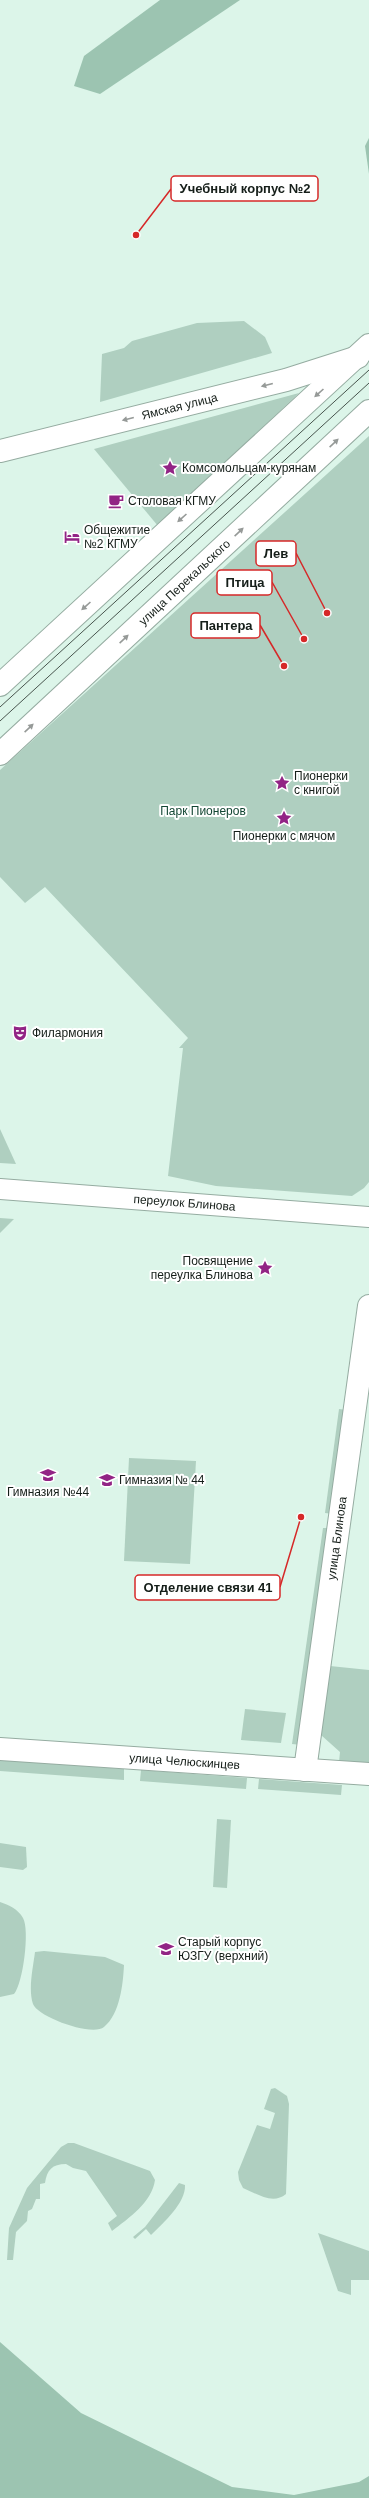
<svg xmlns="http://www.w3.org/2000/svg" width="369" height="2498" viewBox="0 0 369 2498" font-family="Arial,sans-serif">
<rect width="100%" height="100%" fill="#dcf5e9"/>
<g fill="#afcfc0">
<polygon points="244,321 265,337 272,353 100,402 102,354 124,348 132,341 197,323"/>
<polygon points="299,393 158,526 94,449"/>
<polygon points="369,436 369,1182 364,1188 352,1196 216,1186 168,1176 183,1048 179,1048 188,1038 45,887 25,903 0,877 0,770"/>
<polygon points="0,1129 16,1164 0,1163"/>
<polygon points="0,1218 14,1219 0,1233"/>
<polygon points="339,1409 347,1410 334,1514 325,1513"/>
<polygon points="129,1458 196,1461 190,1564 124,1561"/>
<polygon points="323,1528 332,1528 302,1745 292,1744"/>
<polygon points="330,1666 369,1670 369,1765 339,1762 340,1752 321,1735"/>
<polygon points="245,1709 286,1713 281,1743 241,1740"/>
<polygon points="0,1760 124,1769 124,1780 0,1771"/>
<polygon points="141,1770 247,1778 246,1789 140,1781"/>
<polygon points="259,1779 342,1785 341,1795 258,1789"/>
<polygon points="217,1819 231,1820 227,1888 213,1887"/>
<polygon points="0,1843 26,1847 27,1867 23,1870 0,1867"/>
<path d="M0,1902C9,1905 18,1909 23,1918C30,1930 23,1984 14,1994L0,1997Z"/>
<path d="M44,1951L105,1957L124,1965C123,1984 120,2014 104,2027C92,2037 38,2017 33,2004C28,1989 33,1968 35,1952Z"/>
<path d="M275,2088L287,2096L289,2104L286,2194C273,2205 257,2194 243,2188L239,2180L238,2172L257,2125L270,2129L275,2113L264,2109L271,2089Z"/>
<path d="M68,2143H74L150,2171L155,2180C152,2202 129,2218 112,2231L108,2223L117,2216L86,2171L73,2168L66,2164C52,2164 47,2170 45,2183L40,2184V2199H36L32,2209L28,2211L27,2221L16,2232L13,2260H7L9,2228L27,2188L61,2147Z"/>
<path d="M179,2183L185,2185C186,2203 163,2223 151,2235L146,2229L135,2239L133,2237L145,2227Z"/>
<polygon points="318,2233 369,2251 369,2280 351,2280 351,2295 338,2291"/>
</g>
<g fill="#9cc4b1">
<polygon points="160,0 240,0 100,94 74,86 84,56"/>
<polygon points="369,138 369,174 365,146"/>
<polygon points="0,2342 81,2413 232,2487 294,2495 359,2482 369,2476 369,2498 0,2498"/>
</g>
<g fill="none" stroke-linecap="round" stroke-linejoin="round">
<defs>
<g id="street">
<path id="s1" d="M0,1189L369,1217"/>
</g>
<g id="secondary">
<path id="s2" d="M0,451L286,380L358,357"/>
<path id="s3" d="M0,1749L369,1774"/>
<path id="s4" d="M305,1770L369,1306"/>
</g>
<g id="primary">
<polyline points="0,685 369,345"/>
<path id="s5" d="M0,754L369,411"/>
</g>
</defs>
<use href="#street" stroke="#95aca1" stroke-width="22"/>
<use href="#secondary" stroke="#95aca1" stroke-width="24"/>
<use href="#primary" stroke="#95aca1" stroke-width="24"/>
<use href="#street" stroke="#fff" stroke-width="20"/>
<use href="#secondary" stroke="#fff" stroke-width="22"/>
<use href="#primary" stroke="#fff" stroke-width="22"/>
<g stroke="#48554e" stroke-width="1">
<polyline points="0,707 369,370"/>
<polyline points="0,721 369,383"/>
</g>
</g>
<defs><path id="oneway-solid" d="M-6-.8H1V-3.2L6.5 0L1 3.2V.8H-6Z"/></defs>
<g fill="#969a98">
<use href="#oneway-solid" transform="translate(267 385) rotate(166)"/>
<use href="#oneway-solid" transform="translate(319 393) rotate(138)"/>
<use href="#oneway-solid" transform="translate(128 419) rotate(166)"/>
<use href="#oneway-solid" transform="translate(334 443) rotate(-43)"/>
<use href="#oneway-solid" transform="translate(182 518) rotate(138)"/>
<use href="#oneway-solid" transform="translate(239 532) rotate(-43)"/>
<use href="#oneway-solid" transform="translate(86 606) rotate(138)"/>
<use href="#oneway-solid" transform="translate(124 639) rotate(-43)"/>
<use href="#oneway-solid" transform="translate(29 728) rotate(-43)"/>
</g>
<defs>
<symbol id="sight-bare" viewBox="-9 -9 18 18"><path d="M0-6L1.8-2.2L6-1.7L2.9 1.2L3.7 5.4L0 3.3L-3.7 5.4L-2.9 1.2L-6-1.7L-1.8-2.2Z" fill="#922485" stroke="#fff" stroke-width="2.5" paint-order="stroke"/></symbol>
<symbol id="cafe-bare" viewBox="-9 -9 18 18"><path d="M-5.5-4.5H6V0H3Q3 3.5 0 3.5H-2.5Q-5.5 3.5-5.5 0ZM3-3.2v2h1.7v-2ZM-6 4.5H4V6H-6Z" fill="#922485" stroke="#fff" stroke-width="2.5" paint-order="stroke"/></symbol>
<symbol id="hotel-bare" viewBox="-9 -9 18 18"><path d="M-6-4.5h1.5V1H6V5H4.5V3h-9V5H-6ZM-4 0a1.8 1.8 0 1 1 3.6 0ZM.5 0V-2.5h3Q6-2.5 6 0Z" fill="#922485" stroke="#fff" stroke-width="2.5" paint-order="stroke"/></symbol>
<symbol id="theatre-bare" viewBox="-9 -9 18 18"><path d="M-5-5.5Q0-4 5-5.5V0Q5 5 0 6Q-5 5-5 0ZM-3.3-2.5H-1v1.5H-3.3ZM1-2.5H3.3v1.5H1ZM-2.8 1Q0 5.5 2.8 1Z" fill="#922485" stroke="#fff" stroke-width="2.5" paint-order="stroke"/></symbol>
<symbol id="school-bare" viewBox="-9 -9 18 18"><path d="M0-5L7-2L0 1L-7-2ZM-4 1L0 2.5L4 1V4Q0 6-4 4Z" fill="#922485" stroke="#fff" stroke-width="2.5" paint-order="stroke"/></symbol>
<symbol id="university-bare" viewBox="-9 -9 18 18"><path d="M0-5L7-2L0 1L-7-2ZM-4 1L0 2.5L4 1V4Q0 6-4 4Z" fill="#922485" stroke="#fff" stroke-width="2.5" paint-order="stroke"/></symbol>
</defs>
<g fill-rule="evenodd">
<use href="#sight-bare" x="159" y="457" width="22" height="22"/>
<use href="#cafe-bare" x="105" y="490" width="22" height="22"/>
<use href="#hotel-bare" x="61" y="526" width="22" height="22"/>
<use href="#sight-bare" x="271" y="772" width="22" height="22"/>
<use href="#sight-bare" x="273" y="807" width="22" height="22"/>
<use href="#theatre-bare" x="9" y="1022" width="22" height="22"/>
<use href="#sight-bare" x="254" y="1257" width="22" height="22"/>
<use href="#school-bare" x="37" y="1464" width="22" height="22"/>
<use href="#school-bare" x="96" y="1469" width="22" height="22"/>
<use href="#university-bare" x="155" y="1938" width="22" height="22"/>
</g>
<g text-anchor="middle" stroke-width="4" stroke-linejoin="round" paint-order="stroke">
<g font-size="12" fill="#151e19" stroke="#fff">
<text dy="4" stroke="none"><textPath href="#s2" startOffset="185">Ямская улица</textPath></text>
<text dy="4" stroke="none"><textPath href="#s5" startOffset="252">улица Перекальского</textPath></text>
<text dy="4" stroke="none"><textPath href="#s1" startOffset="185">переулок Блинова</textPath></text>
<text dy="4" stroke="none"><textPath href="#s4" startOffset="234">улица Блинова</textPath></text>
<text dy="4" stroke="none"><textPath href="#s3" startOffset="185">улица Челюскинцев</textPath></text>
</g>
<g font-size="12" fill="#151e19" stroke="#fff" text-anchor="start">
<text x="182" y="472">Комсомольцам-курянам</text>
<text x="128" y="505">Столовая КГМУ</text>
<text x="84" y="534">Общежитие<tspan x="84" dy="14">№2 КГМУ</tspan></text>
<text x="294" y="780">Пионерки<tspan x="294" dy="14">с книгой</tspan></text>
<text x="284" y="840" text-anchor="middle">Пионерки с мячом</text>
<text x="32" y="1037">Филармония</text>
<text x="253" y="1265" text-anchor="end">Посвящение<tspan x="253" dy="14">переулка Блинова</tspan></text>
<text x="119" y="1484">Гимназия № 44</text>
<text x="48" y="1496" text-anchor="middle">Гимназия №44</text>
<text x="178" y="1946">Старый корпус<tspan x="178" dy="14">ЮЗГУ (верхний)</tspan></text>
</g>
<g font-size="12" fill="#124633" stroke="#fff">
<text x="203" y="815">Парк Пионеров</text>
</g>
</g>
<path fill="none" stroke="#d62828" stroke-width="1.5" d="M136 235L171 189M327 613L296 553M304 639L272 582M284 666L260 625M301 1517L280 1587"/>
<g fill="#d62828" stroke="#fff" stroke-width="1.5">
<circle cx="136" cy="235" r="4"/>
<circle cx="327" cy="613" r="4"/>
<circle cx="304" cy="639" r="4"/>
<circle cx="284" cy="666" r="4"/>
<circle cx="301" cy="1517" r="4"/>
</g>
<g fill="#fff" stroke="#d62828" stroke-width="1.5">
<rect x="171" y="176" width="147" height="25" rx="4"/>
<rect x="256" y="541" width="40" height="25" rx="4"/>
<rect x="217" y="570" width="55" height="25" rx="4"/>
<rect x="191" y="613" width="69" height="25" rx="4"/>
<rect x="135" y="1575" width="145" height="25" rx="4"/>
</g>
<g font-size="13" text-anchor="middle" font-weight="bold" fill="#151e19">
<text x="245" y="193">Учебный корпус №2</text>
<text x="276" y="558">Лев</text>
<text x="245" y="587">Птица</text>
<text x="226" y="630">Пантера</text>
<text x="208" y="1592">Отделение связи 41</text>
</g>
</svg>
